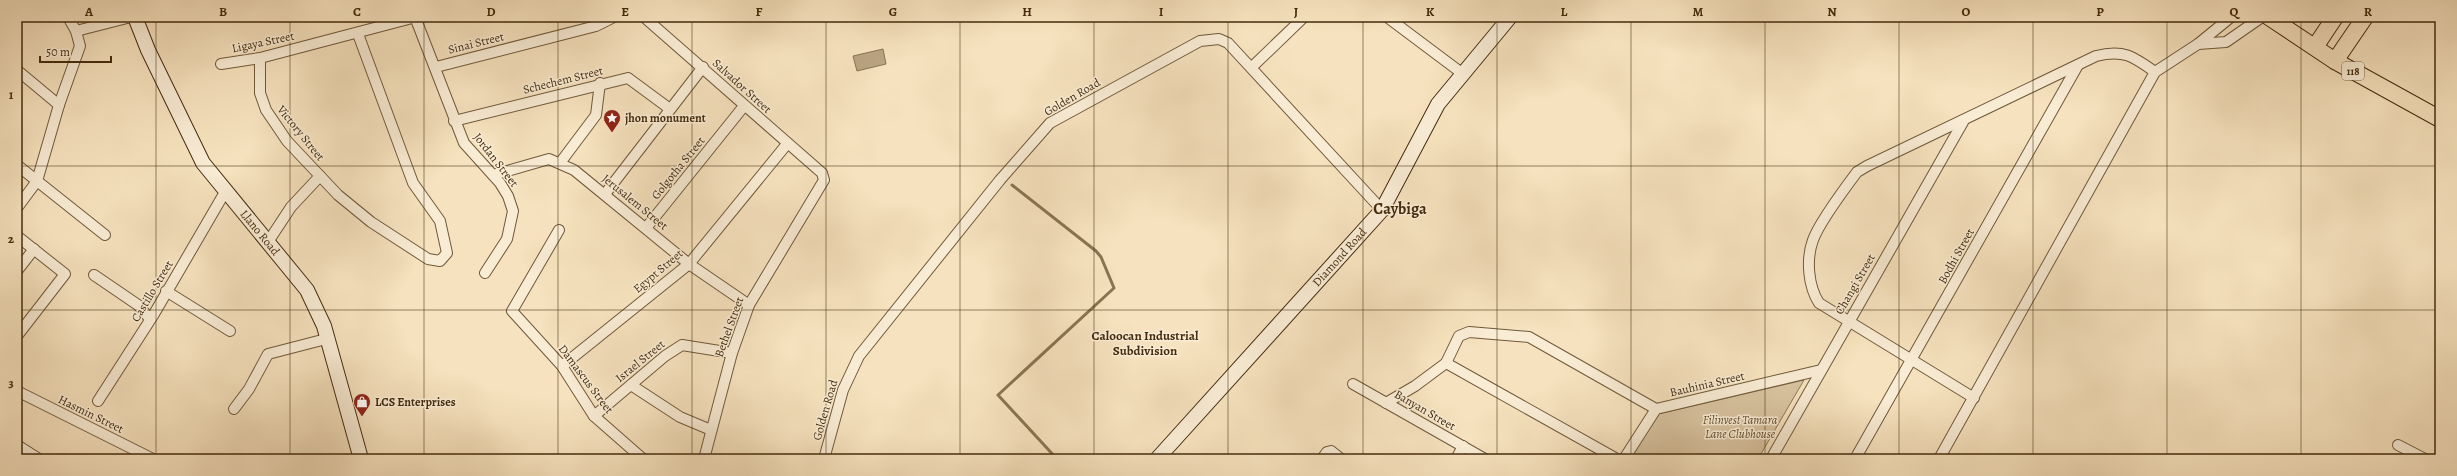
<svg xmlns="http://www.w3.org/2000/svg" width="2457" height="476" viewBox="0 0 2457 476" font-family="Alegreya,serif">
<rect width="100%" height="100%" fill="#f6e2be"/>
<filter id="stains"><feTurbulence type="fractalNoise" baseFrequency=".005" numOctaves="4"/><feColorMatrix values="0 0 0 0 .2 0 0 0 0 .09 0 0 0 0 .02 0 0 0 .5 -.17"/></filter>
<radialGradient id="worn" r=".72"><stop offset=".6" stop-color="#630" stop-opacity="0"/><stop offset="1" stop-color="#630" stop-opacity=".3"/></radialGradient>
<polygon fill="#d8c3a0" stroke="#8e7756" points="1804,380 1758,459 1629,459 1654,415"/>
<polygon fill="#b9a482" stroke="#8a7453" points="883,49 886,64 857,71 853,56"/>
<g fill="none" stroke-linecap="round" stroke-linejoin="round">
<polyline stroke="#8a7453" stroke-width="3" points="1012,185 1096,251 1101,257 1114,288 998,395 1057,459"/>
<defs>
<g id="minor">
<polyline points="415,17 464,143 500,183 508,196 513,211 507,239 485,273"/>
<polyline points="644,17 822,173 824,180 749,305 732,353 704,459"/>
<polyline points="1387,17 1463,74"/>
<polyline points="76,31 131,17"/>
<polyline points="2198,44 2226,42 2262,17"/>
<polyline points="260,58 260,93 266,110 287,141 338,195 371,222 428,259 440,261 447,253 440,221 413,183 358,34"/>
<polyline points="221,64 260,58 416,17"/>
<polyline points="436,67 596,26 614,17"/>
<polyline points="1252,67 1304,17"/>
<polyline points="17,70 59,105"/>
<polyline points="454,121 628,78 670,109"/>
<polyline points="560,163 596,115 600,83"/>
<polyline points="17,165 105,235"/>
<polyline points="493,175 549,159 574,170 689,264 749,305"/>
<polyline points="605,194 703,67"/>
<polyline points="17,208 37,181 59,105 80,46 76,31 68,17"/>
<polyline points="646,228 744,106"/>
<polyline points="559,230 512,311 562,366 594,416 643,459"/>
<polyline points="17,236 65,274 17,336"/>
<polyline points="268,242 291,207 320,176"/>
<polyline points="17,271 34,249"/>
<polyline points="94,275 138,305 150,319"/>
<polyline points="166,291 230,331"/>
<polyline points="1446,363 1617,459"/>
<polyline points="562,366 689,264 787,144"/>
<polyline points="1353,384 1485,459"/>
<polyline points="631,385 680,417 711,430"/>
<polyline points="17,391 153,459"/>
<path d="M1974,398L1819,303C1808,286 1806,259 1813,240C1819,223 1845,188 1857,172L1867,166L2096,56C2123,49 2133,56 2155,72"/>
<polyline points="98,401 154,314 225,192"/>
<polyline points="1386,403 1415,386 1446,363 1459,336 1469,332 1529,337 1656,409"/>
<polyline points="234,409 249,389 268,354 326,339"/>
<polyline points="594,416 665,356 682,345 732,353"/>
<polyline points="17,445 39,459"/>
<polyline points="2398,445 2425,459"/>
<polyline points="824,459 843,390 859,356 1000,180 1050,123 1200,41 1219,39 1228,43 1382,210"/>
<polyline points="1322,459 1327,452 1331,451 1341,459"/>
<polyline points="1456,459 1463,446"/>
<polyline points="1624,459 1656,409 1821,370"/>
<polyline points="1771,459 1963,122"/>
<polyline points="1855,459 2078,65"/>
<polyline points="1939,459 2155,72 2198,44 2231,17"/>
</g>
<g id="secondary">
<path id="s1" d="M135,17L148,50L203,163L307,290L324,326L361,459"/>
<path id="s2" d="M1157,459L1382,210L1438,104L1510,17"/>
</g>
<g id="primary">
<polyline points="2269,17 2335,61 2440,119"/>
<polyline points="2315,47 2335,17"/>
<polyline points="2335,61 2365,17"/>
</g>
</defs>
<use href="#minor" stroke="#705939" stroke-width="12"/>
<use href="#secondary" stroke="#442b0d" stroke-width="16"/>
<use href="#primary" stroke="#442b0d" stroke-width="18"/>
<use href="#minor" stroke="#f9ecd5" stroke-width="10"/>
<use href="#secondary" stroke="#f9ecd5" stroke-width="14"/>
<use href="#primary" stroke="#f6e2be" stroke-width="16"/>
</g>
<path fill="none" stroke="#442b0d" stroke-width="1" stroke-opacity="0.55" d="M156,17V459M290,17V459M424,17V459M558,17V459M692,17V459M826,17V459M960,17V459M1094,17V459M1228,17V459M1363,17V459M1497,17V459M1631,17V459M1765,17V459M1899,17V459M2033,17V459M2167,17V459M2301,17V459M17,166H2440M17,310H2440"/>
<defs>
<symbol id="sight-pin" viewBox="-11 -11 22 30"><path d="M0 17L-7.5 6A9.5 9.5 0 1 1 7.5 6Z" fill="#8f2418" stroke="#f9ecd5"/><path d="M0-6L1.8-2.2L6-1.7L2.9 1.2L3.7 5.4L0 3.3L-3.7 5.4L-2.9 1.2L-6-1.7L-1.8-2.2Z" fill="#fff"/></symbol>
<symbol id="shop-pin" viewBox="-11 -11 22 30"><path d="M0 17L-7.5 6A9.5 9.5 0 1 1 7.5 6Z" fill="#8f2418" stroke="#f9ecd5"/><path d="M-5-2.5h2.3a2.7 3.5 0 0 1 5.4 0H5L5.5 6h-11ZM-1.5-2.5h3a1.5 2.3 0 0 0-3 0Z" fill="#fff"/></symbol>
</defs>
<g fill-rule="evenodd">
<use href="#sight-pin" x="602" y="108" width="20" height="27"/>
<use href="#shop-pin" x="352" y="392" width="20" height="27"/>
</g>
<g text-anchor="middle" stroke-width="3" stroke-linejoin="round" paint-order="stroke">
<rect fill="#f9ecd5" stroke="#7a6549" stroke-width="1" x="2342" y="62" width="22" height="18" rx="3"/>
<g font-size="11" font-weight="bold" fill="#442b0d">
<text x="2353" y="75">118</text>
</g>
<g font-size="12" fill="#442b0d" stroke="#f9ecd5">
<text transform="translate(263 42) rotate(-12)" y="4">Ligaya Street</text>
<text transform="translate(476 43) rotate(-14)" y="4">Sinai Street</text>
<text transform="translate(563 80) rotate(-14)" y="4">Schechem Street</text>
<text transform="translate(742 86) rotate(42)" y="4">Salvador Street</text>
<text transform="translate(1072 97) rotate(-30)" y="4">Golden Road</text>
<text transform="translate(301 133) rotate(51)" y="4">Victory Street</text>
<text transform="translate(496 160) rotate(52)" y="4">Jordan Street</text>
<text transform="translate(678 168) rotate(-51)" y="4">Golgotha Street</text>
<text transform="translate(635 202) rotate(39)" y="4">Jerusalem Street</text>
<text dy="4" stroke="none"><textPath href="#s1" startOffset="251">Llano Road</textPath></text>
<text transform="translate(1956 256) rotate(-61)" y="4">Bodhi Street</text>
<text dy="4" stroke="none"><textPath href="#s2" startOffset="272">Diamond Road</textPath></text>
<text transform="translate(658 271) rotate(-40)" y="4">Egypt Street</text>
<text transform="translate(1855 284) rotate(-60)" y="4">Changi Street</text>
<text transform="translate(152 291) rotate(-59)" y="4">Castillo Street</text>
<text transform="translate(729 327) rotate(-70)" y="4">Bethel Street</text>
<text transform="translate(640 361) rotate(-39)" y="4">Israel Street</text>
<text transform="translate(586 379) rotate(53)" y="4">Damascus Street</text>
<text transform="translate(1707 384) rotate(-13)" y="4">Bauhinia Street</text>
<text transform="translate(825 410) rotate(-74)" y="4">Golden Road</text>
<text transform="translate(1425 410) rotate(30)" y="4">Banyan Street</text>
<text transform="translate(91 414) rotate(26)" y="4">Hasmin Street</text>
</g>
<g font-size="12" font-weight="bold" fill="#442b0d" stroke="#f9ecd5" text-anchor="start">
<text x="625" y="122">jhon monument</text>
<text x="375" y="406">LCS Enterprises</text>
</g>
<g font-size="12" font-style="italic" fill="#62492a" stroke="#f9ecd5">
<text x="1740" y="424">Filinvest Tamara<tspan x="1740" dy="14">Lane Clubhouse</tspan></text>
</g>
<g font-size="13" font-weight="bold" fill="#442b0d" stroke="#f9ecd5">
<text x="1145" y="340">Caloocan Industrial<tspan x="1145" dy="15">Subdivision</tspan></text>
</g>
<g font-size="16" font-weight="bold" fill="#442b0d" stroke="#f9ecd5">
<text x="1400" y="214">Caybiga</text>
</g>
</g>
<rect width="2457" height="476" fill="none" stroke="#f6e2be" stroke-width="44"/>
<path d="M40 56v6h71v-6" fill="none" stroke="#442b0d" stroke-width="2"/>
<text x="46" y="56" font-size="12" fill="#442b0d" stroke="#f9ecd5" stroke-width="3" paint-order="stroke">50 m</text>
<rect x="22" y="22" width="2413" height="432" fill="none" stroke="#442b0d" stroke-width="1.5"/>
<g font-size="13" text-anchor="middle" font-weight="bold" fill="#442b0d">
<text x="89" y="16">A</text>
<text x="223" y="16">B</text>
<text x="357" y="16">C</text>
<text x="491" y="16">D</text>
<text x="625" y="16">E</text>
<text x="759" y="16">F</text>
<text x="893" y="16">G</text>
<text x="1027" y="16">H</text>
<text x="1161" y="16">I</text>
<text x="1296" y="16">J</text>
<text x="1430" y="16">K</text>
<text x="1564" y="16">L</text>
<text x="1698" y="16">M</text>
<text x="1832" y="16">N</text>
<text x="1966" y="16">O</text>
<text x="2100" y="16">P</text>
<text x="2234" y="16">Q</text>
<text x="2368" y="16">R</text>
<text x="11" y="99">1</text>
<text x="11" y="243">2</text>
<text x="11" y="387">3</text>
</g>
<rect width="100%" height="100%" filter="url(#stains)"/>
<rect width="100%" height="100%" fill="url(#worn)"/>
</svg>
